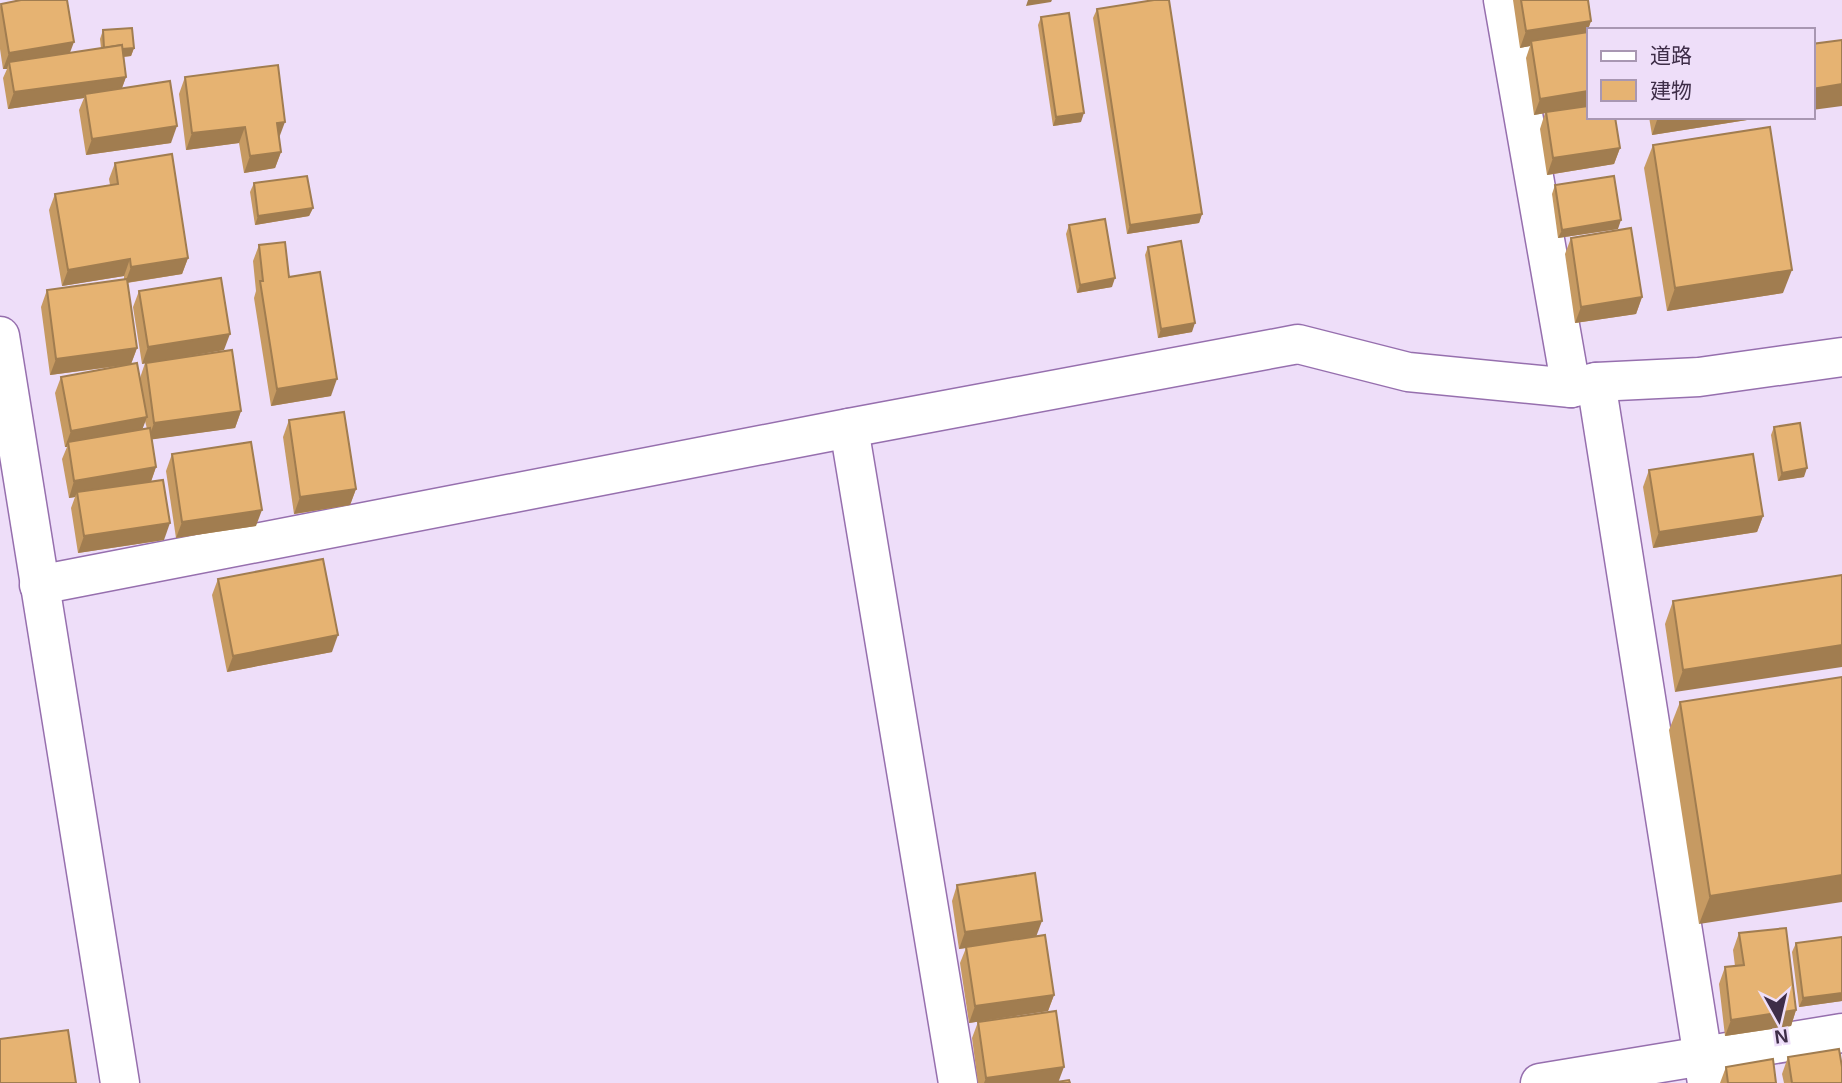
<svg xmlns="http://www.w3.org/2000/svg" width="1842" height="1083" viewBox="0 0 1842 1083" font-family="Arial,'Noto Sans JP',sans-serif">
<rect width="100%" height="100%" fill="#eedef9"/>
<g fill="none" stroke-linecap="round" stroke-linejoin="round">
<defs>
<g id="street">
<polyline points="1503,0 1571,388"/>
<polyline points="0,336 120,1083"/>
<polyline points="1596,382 1707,1083"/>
<polyline points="849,428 958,1083"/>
<polyline points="39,585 849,428 1298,344 1408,372 1571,388 1596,382 1699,377 1842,357"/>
<polyline points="1540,1083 1842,1033"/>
</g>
</defs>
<use href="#street" stroke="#966fae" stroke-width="41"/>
<use href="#street" stroke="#fff" stroke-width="38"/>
</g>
<g fill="#c69a62" fill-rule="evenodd">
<polygon points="1513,0 1588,0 1591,21 1587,32 1620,148 1614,164 1547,175 1540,129 1545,113 1534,115 1526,58 1530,46 1520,48"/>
<polygon points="1,4 70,53 101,48 100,39 103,30 134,48 131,56 123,57 126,77 122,88 171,143 86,155 79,110 84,98 8,109 3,78 7,69 3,69 0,49 0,7"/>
<polygon points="1097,9 1202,214 1199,223 1127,234 1093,18"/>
<polygon points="1041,17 1081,122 1053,126 1038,25"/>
<polygon points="185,77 279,138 281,152 275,168 244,173 239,143 186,150 179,94"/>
<polygon points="1649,117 1766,117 1652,135"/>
<polygon points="1653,145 1783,293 1667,311 1644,168"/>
<path d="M115,163L188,258L182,274L127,283L137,348L131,364L140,378L145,363L142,364L133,307L139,291L224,350L167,360L241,411L235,428L152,439L156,467L151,482L164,540L78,553L71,508L75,497L69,498L62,459L67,447H65L55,393L61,377L127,365L50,375L41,307L47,290L124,279V276L62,286L49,210L55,194L110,185L109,179ZM145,421L147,429H142Z"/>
<polygon points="254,183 313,208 309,216 255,225 250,192"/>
<polygon points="1555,185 1618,229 1558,238 1552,194"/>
<polygon points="1069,225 1112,287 1077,293 1066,234"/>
<polygon points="1571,238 1642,297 1636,314 1575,323 1565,254"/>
<polygon points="259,245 289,277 331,396 271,406 254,298 256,291 253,261"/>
<polygon points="1148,247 1192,332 1158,338 1145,255"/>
<polygon points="289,420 356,489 350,505 294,514 283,437"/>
<polygon points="1774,427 1804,477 1778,481 1771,435"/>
<polygon points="172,454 256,526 176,538 166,471"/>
<polygon points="1649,470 1763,516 1757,532 1653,548 1643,487"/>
<polygon points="1842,575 1675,692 1665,624 1673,601"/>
<polygon points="218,579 332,652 227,672 212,595"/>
<polygon points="1842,677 1699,924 1669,730 1680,702"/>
<polygon points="957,885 1037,936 1054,995 1048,1011 969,1023 960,963 966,948 959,949 952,901"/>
<polygon points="1739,933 1796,1010 1791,1026 1725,1036 1719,984 1725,967 1735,966 1733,950"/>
<polygon points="1842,937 1842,1001 1799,1007 1792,952 1796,943"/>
<polygon points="978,1022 1058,1082 1070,1083 978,1083 972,1038"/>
<polygon points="1788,1057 1842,1083 1784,1083 1782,1074"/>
<polygon points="1726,1067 1776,1083 1720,1083"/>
</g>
<g fill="#a17d50">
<polygon points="1028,0 1052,0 1051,2 1026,6"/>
<polygon points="1591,21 1585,38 1531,41 1530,46 1520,48 1526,31"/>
<polygon points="74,42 68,58 9,62 7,69 3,69 9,53"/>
<polygon points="134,48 131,56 101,59 105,50"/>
<polygon points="126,77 120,93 85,94 84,98 8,109 14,92"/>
<polygon points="1842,84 1842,106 1812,110 1812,89"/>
<polygon points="1588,91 1588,106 1534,115 1540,99"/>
<polygon points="1084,113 1081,122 1053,126 1056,117"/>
<polygon points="1658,117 1766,117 1652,135"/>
<polygon points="285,122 279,138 277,123"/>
<polygon points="177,126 171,143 86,155 92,139"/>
<polygon points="245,127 239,143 186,150 192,133"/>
<polygon points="1620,148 1614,164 1547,175 1553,158"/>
<polygon points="281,152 275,168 244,173 250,156"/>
<polygon points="313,208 309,216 255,225 258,216"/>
<polygon points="1202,214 1199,223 1127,234 1130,225"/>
<polygon points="1621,220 1618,229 1558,238 1562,230"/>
<polygon points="188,258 182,274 125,283 131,267"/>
<polygon points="130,259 124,276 62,286 68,270"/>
<polygon points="1792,270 1783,293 1667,311 1675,288"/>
<polygon points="1115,278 1112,287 1077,293 1080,285"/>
<polygon points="1642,297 1636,314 1575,323 1581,307"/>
<polygon points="1195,323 1192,332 1158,338 1161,329"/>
<polygon points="230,334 224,350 142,364 148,347"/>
<polygon points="137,348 131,364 50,375 56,359"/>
<polygon points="337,379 331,396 271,406 277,389"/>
<polygon points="241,411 235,428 148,440 154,423"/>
<polygon points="147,417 141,433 68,442 67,447 65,447 71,431"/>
<polygon points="156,467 150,484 77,492 75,497 69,498 74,481"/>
<polygon points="1807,468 1804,477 1778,481 1782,473"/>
<polygon points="356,489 350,505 294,514 300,497"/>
<polygon points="262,510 256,526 176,538 182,522"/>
<polygon points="1763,516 1757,532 1653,548 1659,532"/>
<polygon points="170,523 164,540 78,553 84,536"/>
<polygon points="338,635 332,652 227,672 233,656"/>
<polygon points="1842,645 1842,667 1675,692 1683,670"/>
<polygon points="1842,875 1842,902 1699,924 1710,896"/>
<polygon points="1042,921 1036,937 959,949 965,932"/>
<polygon points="1842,993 1842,1001 1799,1007 1803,998"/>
<polygon points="1054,995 1048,1011 969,1023 975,1006"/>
<polygon points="1796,1010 1791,1026 1725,1036 1731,1020"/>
<polygon points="1064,1067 1058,1083 984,1083 986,1078"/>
</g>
<g fill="#e6b372" stroke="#a17d50" stroke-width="2">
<polygon points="21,0 67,0 74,42 9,53 1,4"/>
<polygon points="1154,0 1169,0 1202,214 1130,225 1097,9"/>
<polygon points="1521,0 1588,0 1591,21 1526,31"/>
<polygon points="1069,13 1084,113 1056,117 1041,17"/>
<polygon points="132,28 134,48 122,49 122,45 104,48 103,30"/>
<polygon points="1588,32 1588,91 1540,99 1531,41"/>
<polygon points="1842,40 1842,84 1812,89 1812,44"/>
<polygon points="122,45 126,77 14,92 9,62"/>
<polygon points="278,65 285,122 277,123 281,152 250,156 245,127 192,133 185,77"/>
<polygon points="170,81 177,126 92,139 85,94"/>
<polygon points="1588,106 1588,117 1615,117 1620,148 1553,158 1546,112"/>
<polygon points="1770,127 1792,270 1675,288 1653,145"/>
<polygon points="172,154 188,258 131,267 130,259 68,270 55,194 118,184 115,163"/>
<polygon points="307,176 313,208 258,216 254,183"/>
<polygon points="1614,176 1621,220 1562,230 1555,185"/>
<polygon points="1105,219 1115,278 1080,285 1069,225"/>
<polygon points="1631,228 1642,297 1581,307 1571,238"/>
<polygon points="1181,241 1195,323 1161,329 1148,247"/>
<polygon points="285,242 289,277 320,272 337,379 277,389 260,281 263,281 259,245"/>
<polygon points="221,278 230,334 148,347 139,291"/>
<polygon points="127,279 137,348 56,359 47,290"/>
<polygon points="232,350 241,411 154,423 146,363"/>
<polygon points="137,363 147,417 71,431 61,377"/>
<polygon points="344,412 356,489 300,497 289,420"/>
<polygon points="1800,423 1807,468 1782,473 1774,427"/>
<polygon points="150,428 156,467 74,481 68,442"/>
<polygon points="251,442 262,510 182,522 172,454"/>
<polygon points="1753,454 1763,516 1659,532 1649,470"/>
<polygon points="163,480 170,523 84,536 77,492"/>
<polygon points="323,559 338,635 233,656 218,579"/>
<polygon points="1842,575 1842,645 1683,670 1673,601"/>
<polygon points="1842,677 1842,875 1710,896 1680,702"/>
<polygon points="1035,873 1042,921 965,932 957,885"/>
<polygon points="1786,928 1796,1010 1731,1020 1725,967 1744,965 1739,933"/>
<polygon points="1045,935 1054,995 975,1006 966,947"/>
<polygon points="1842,937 1842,993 1803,998 1796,943"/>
<polygon points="1056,1011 1064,1067 986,1078 978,1022"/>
<polygon points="68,1030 76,1083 0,1083 0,1039"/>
<polygon points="1839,1049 1842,1067 1842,1083 1792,1083 1788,1057"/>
<polygon points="1773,1059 1776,1083 1728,1083 1726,1067"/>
<polygon points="1069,1080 1070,1083 1050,1083"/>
</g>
<rect x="1587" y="28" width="228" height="91" fill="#eedef9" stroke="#a897b2" stroke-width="2"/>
<rect x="1601" y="51" width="35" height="10" fill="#ffffff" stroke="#a897b2" stroke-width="2"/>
<text x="1650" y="63" font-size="21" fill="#3e2d48">道路</text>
<rect x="1601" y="80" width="35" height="21" fill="#e6b372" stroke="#a897b2" stroke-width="2"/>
<text x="1650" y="98" font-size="21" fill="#3e2d48">建物</text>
<g transform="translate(1779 1020) rotate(172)" stroke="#eedef9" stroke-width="5" paint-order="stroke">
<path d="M0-5L12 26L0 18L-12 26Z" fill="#3e2d48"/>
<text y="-10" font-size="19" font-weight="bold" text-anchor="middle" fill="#3e2d48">N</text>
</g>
</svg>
